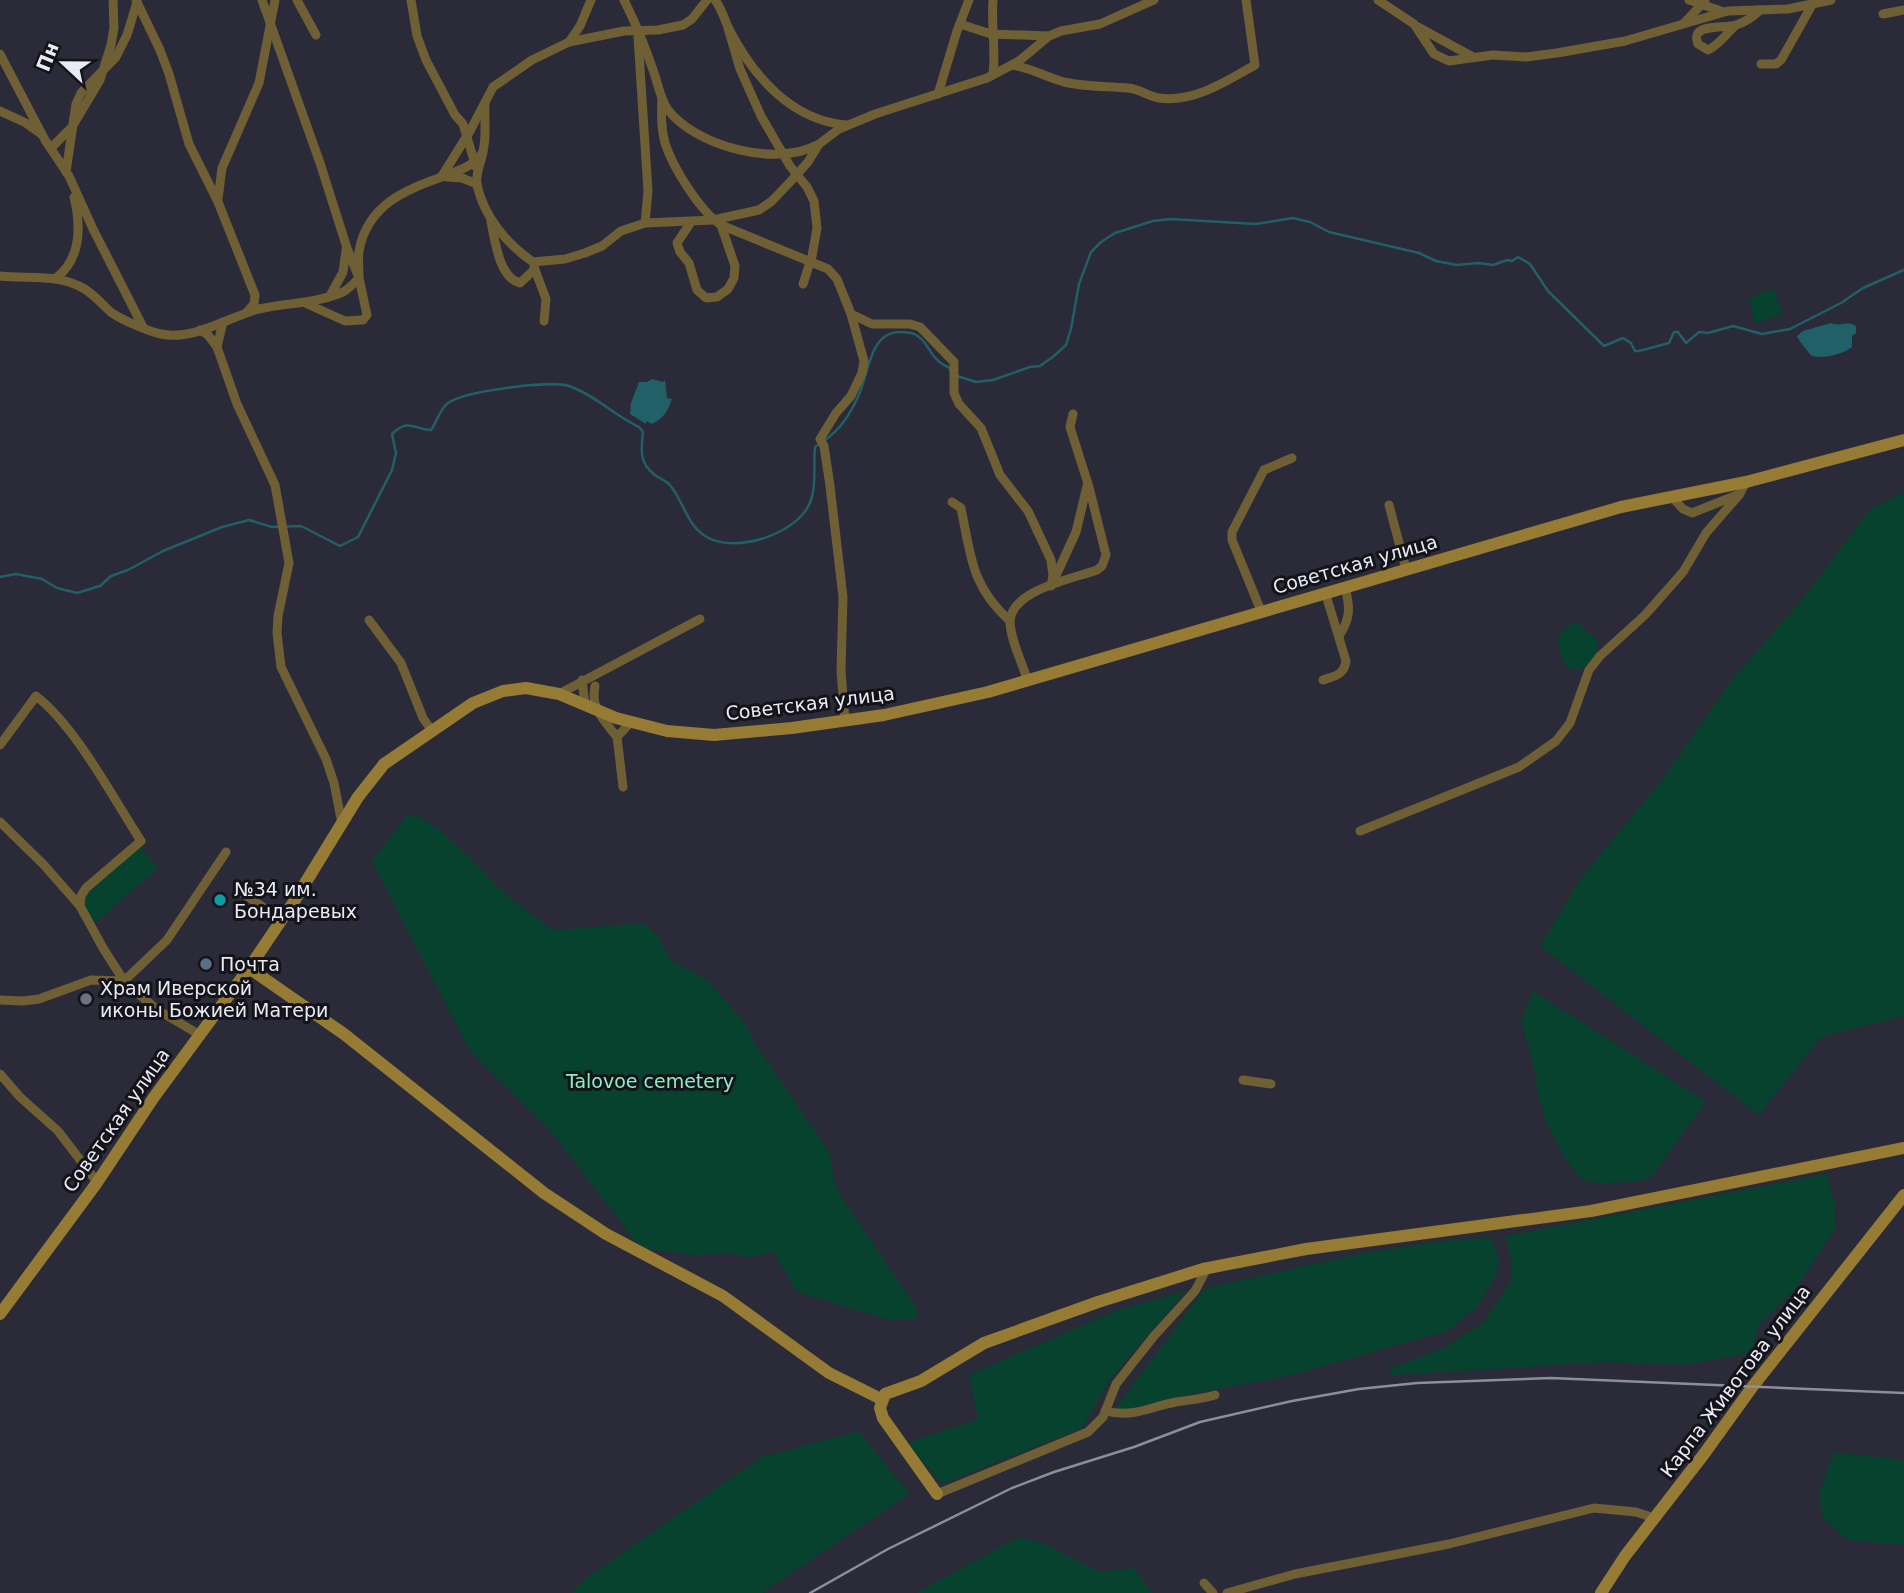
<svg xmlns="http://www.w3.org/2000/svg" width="1904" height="1593" viewBox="0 0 1904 1593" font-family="'DejaVu Sans',sans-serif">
<rect width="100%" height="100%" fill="#2a2a38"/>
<g fill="#06422e">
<polygon points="1773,288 1783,313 1755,324 1749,299"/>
<polygon points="1904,492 1904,1016 1821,1037 1759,1115 1540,946 1581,878 1659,784 1734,677 1804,597 1871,508"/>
<path d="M1575,621L1597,640L1598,651C1591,663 1582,671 1568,670C1557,643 1549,640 1575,621Z"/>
<path d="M408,814C438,817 488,880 513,900C526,911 540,920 553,930L645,923L660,939L670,960L709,981L748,1027L752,1039L830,1153L834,1180L840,1195L918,1310L916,1319H886L797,1292L773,1251L747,1258L731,1253L693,1255L641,1248L549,1129L470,1051L372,861Z"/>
<polygon points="139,846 158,868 95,923 83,905 88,889"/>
<polygon points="1533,991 1706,1102 1649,1180 1600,1184 1581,1179 1563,1155 1548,1125 1538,1095 1533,1062 1521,1021"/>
<polygon points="1827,1174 1835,1204 1835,1229 1794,1291 1759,1325 1751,1353 1685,1365 1608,1362 1391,1375 1390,1368 1446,1347 1484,1322 1511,1281 1511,1260 1506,1236"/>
<path d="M1491,1238L1499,1257L1496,1276L1477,1307L1447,1331L1292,1375L1182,1396L1131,1409H1115L1205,1288C1298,1269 1396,1241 1491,1238Z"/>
<polygon points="1186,1291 1108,1382 1082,1428 942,1484 907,1443 978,1419 969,1375 1118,1310"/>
<polygon points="859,1431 909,1494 762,1593 571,1593 588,1577 762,1457"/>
<polygon points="1834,1452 1904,1460 1904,1545 1848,1540 1822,1517 1819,1493"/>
<polygon points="1019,1537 1047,1545 1099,1572 1134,1568 1152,1593 916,1593"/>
</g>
<g fill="#216066">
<path d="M1831,323C1839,327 1847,320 1856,326V333L1852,336V347C1844,354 1823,359 1812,356C1810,354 1797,339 1797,336L1803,331Z"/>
<path d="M652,379L663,382L665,380L667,398L672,399C668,412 663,418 652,424L646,421V424L630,414L631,403L639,382H647Z"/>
</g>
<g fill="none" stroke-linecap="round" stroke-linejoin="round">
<g stroke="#216066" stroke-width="2.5">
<polyline points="957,376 976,382 993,380 1030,367 1040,366 1054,356 1066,345 1071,329 1079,284 1091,252 1101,242 1115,233 1153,221 1170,219 1256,224 1293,218 1310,222 1329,232 1419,253 1436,261 1457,265 1478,263 1493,265 1507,260 1512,261 1518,257 1530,264 1548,291 1604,346 1623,338 1631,343 1635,351 1639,351 1669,343 1674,332 1678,332 1686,343 1699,332 1708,333 1733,326 1762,334 1790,329 1841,303 1863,288 1904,270"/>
<path d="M0,577L16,574L42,579L57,588L77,593L100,586L111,576L128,570L163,551L222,527L249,520L272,527L301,526L340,546L358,537L392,470L396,453L392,434C409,418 413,429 431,430C437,422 439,410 448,403C465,391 550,380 569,386C595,395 615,416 639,427L643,432C641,450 639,463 655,475C659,478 665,480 669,484C683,499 686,524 705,536C734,555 800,534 811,500C817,484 813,464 815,447C836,434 846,422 857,399C869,377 868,332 900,332C906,332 911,332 916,335C930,342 928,359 950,368V371"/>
</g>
<g stroke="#6f5f35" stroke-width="9">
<polyline points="136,0 160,50 169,74 189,144 218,202 255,295 254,304 247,312"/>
<polyline points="262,0 320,163 347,248 359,278 367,315 363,320 345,321 305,303"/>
<polyline points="297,0 316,35"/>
<polyline points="411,0 417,36 426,60 455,115 463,124 476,167"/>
<path d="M624,0C635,22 645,46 653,70C658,83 660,99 668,110C697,147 776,167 817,145"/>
<path d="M715,0C722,9 724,19 729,29C753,76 791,120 846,125"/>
<polyline points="1378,0 1414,24 1434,54 1449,61 1493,55 1526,57 1557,53 1625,41 1728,11 1788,9 1831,0"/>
<polyline points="1689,0 1721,11"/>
<polyline points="1883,14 1904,10"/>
<polyline points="960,24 991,34 1049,36"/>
<polyline points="1683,24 1705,1"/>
<path d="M1736,25C1726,34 1720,44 1708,50L1698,44C1697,40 1695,38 1698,33C1704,25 1727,28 1736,25C1746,22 1753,17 1760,10"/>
<polyline points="1418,27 1473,57"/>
<polyline points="728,28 740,69 761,116 790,166 807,187 814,201 817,228 812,256 803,284"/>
<polyline points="638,37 648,191 645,223"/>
<polyline points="569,42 624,31 658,30 683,25 692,19 707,0"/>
<polyline points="0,54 45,140 69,176 93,229 143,327"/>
<polyline points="1761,64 1776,64 1781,60 1812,5"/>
<path d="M1012,65C1031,68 1046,77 1064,82C1085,87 1107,86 1128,88C1140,89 1148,96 1159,98C1193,103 1227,81 1255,65L1246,0"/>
<path d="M993,75C996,50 991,25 993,0"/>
<polyline points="938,94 957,31 969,0"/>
<path d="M662,99C661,114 661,129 665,143C673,168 700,211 721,225L828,269L837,279L851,314L872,324H910L920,327L954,362V393L959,404L981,428L1000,475L1028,511L1051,560L1053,576L1051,586"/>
<polyline points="0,111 26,123 40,133"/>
<polyline points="51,148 72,127 100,80 111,45 114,28 113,0"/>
<path d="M483,152C481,163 475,174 477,185C484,217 507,244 533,262L565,259L585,253L602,246L621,231L645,223L713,220L759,210L772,201L790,182L808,162L819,144L839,129L875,114L987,78L1019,61L1049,36L1061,31L1100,24L1154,0"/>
<polyline points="66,172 76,104 81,93 116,57 127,35 137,2"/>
<polyline points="442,176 470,131 493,87 532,60 569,42 580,26 591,0"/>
<polyline points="447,177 462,178 477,184"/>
<polyline points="218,199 222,168 259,83 275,0"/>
<path d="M491,222C495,240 499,278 520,283L535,269"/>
<polyline points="691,222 677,243 680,252 689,263 697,290 706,298 717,297 728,289 734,278 735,266 721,225"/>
<polyline points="534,267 546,299 544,321"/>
<path d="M0,276C26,279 55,274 79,286C93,292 101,304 112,313C122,320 150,332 161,334C194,341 228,317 259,309C287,303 317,303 343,292C349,289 355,282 359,278C359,269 358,260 359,251C373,174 471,184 483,151C487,137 484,117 485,103"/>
<path d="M56,278C82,258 81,226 74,197"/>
<polyline points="331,294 343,272 346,250"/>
<polyline points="200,330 208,335 217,347 237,404 275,485 289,563 278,616 277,633 281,667 326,759 334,783 342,824"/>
<polyline points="217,347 223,322"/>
<polyline points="1672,497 1683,509 1692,513 1737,495"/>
<path d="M952,502L961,508C971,556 971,586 1010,621"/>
<polyline points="1389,505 1406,569"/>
<polyline points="1053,582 1076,532 1087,486"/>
<polyline points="1261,611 1232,540 1232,532 1264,470 1292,458"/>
<polyline points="369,620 401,663 423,718 432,731"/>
<path d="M1339,636C1351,618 1350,607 1345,587"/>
<path d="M1027,679C1022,662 1010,639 1010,621C1012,590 1072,579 1097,570L1102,566L1106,555L1089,487L1070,427L1073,414"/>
<polyline points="582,680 585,705"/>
<path d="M1323,680C1335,676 1344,675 1346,661L1325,592"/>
<path d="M595,686C590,708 604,720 617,737"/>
<polyline points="559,694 700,619"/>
<polyline points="845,721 841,671 843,597 830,486 824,446 820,439 836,413 851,396 862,373 864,361 851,314"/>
<path d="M0,745L36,696C76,727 113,798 141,841L86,888L81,896L80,906"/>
<polyline points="623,787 617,737 631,722"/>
<polyline points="0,822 43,864 80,906 103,948 124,981 156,1009 200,1035"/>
<polyline points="1360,831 1519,767 1556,741 1570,723 1589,670 1600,656 1645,615 1683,572 1706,533 1739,495 1746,482"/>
<polyline points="238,890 282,920"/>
<polyline points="0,1000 23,1001 39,999 91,980 124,981 167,940 226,852"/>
<polyline points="0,1074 20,1097 58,1131 97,1182"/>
<polyline points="1243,1080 1271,1084"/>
<path d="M1105,1411C1134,1418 1149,1407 1176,1402C1189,1400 1202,1399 1215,1395"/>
<polyline points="937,1494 1088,1432 1103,1417 1116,1384 1154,1336 1195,1291 1207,1268"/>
<polyline points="1204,1583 1213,1593"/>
<polyline points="1227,1593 1295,1574 1449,1544 1594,1508 1636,1512 1654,1518"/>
</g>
<g stroke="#957b34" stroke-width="12">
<polyline points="249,968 344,1034 544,1193 606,1234 723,1296 829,1373 881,1399"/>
<polyline points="0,1314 96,1184 154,1097 249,968 293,903 358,797 384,764 473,703 503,691 526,688 559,694 616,718 667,731 714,735 792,728 884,715 988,692 1621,507 1746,482 1904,440"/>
<polyline points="937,1494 883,1418 880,1408 885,1394 921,1381 984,1343 1098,1302 1203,1269 1306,1249 1591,1211 1904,1148"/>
<polyline points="1601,1593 1625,1556 1704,1454 1753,1386 1904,1195"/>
</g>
<polyline stroke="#8e8e9a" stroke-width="2.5" points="810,1593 888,1549 1012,1488 1054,1472 1134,1447 1200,1422 1292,1401 1359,1389 1417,1383 1551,1378 1904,1393"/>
</g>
<circle fill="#0f9aa8" stroke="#131319" stroke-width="2.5" cx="220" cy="900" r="7"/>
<circle fill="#5c6f8a" stroke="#131319" stroke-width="2.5" cx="206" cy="964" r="7"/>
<circle fill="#6b7280" stroke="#131319" stroke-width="2.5" cx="86" cy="999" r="7"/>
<g text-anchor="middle" stroke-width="6" stroke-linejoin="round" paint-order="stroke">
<g font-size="19" fill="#eaeaf4" stroke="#131319">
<text transform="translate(1355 564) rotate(-16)" y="7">Советская улица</text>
<text transform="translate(810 703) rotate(-7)" y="7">Советская улица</text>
<text transform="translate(116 1120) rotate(-55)" y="7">Советская улица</text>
<text transform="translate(1735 1381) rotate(-53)" y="7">Карпа Животова улица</text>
</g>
<g font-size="19" fill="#eaeaf4" stroke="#131319" text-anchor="start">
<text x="234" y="896">№34 им.<tspan x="234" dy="22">Бондаревых</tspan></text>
<text x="220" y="971">Почта</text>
<text x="100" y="995">Храм Иверской<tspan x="100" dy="22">иконы Божией Матери</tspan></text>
</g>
<g font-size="19" fill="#8dedc2" stroke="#131319">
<text x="650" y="1088">Talovoe cemetery</text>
</g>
</g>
<g transform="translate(63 63) rotate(292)" stroke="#131319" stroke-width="5" paint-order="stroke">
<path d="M0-5L12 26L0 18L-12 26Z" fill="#eaeaf4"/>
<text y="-10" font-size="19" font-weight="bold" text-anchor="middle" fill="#eaeaf4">Пн</text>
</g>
</svg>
